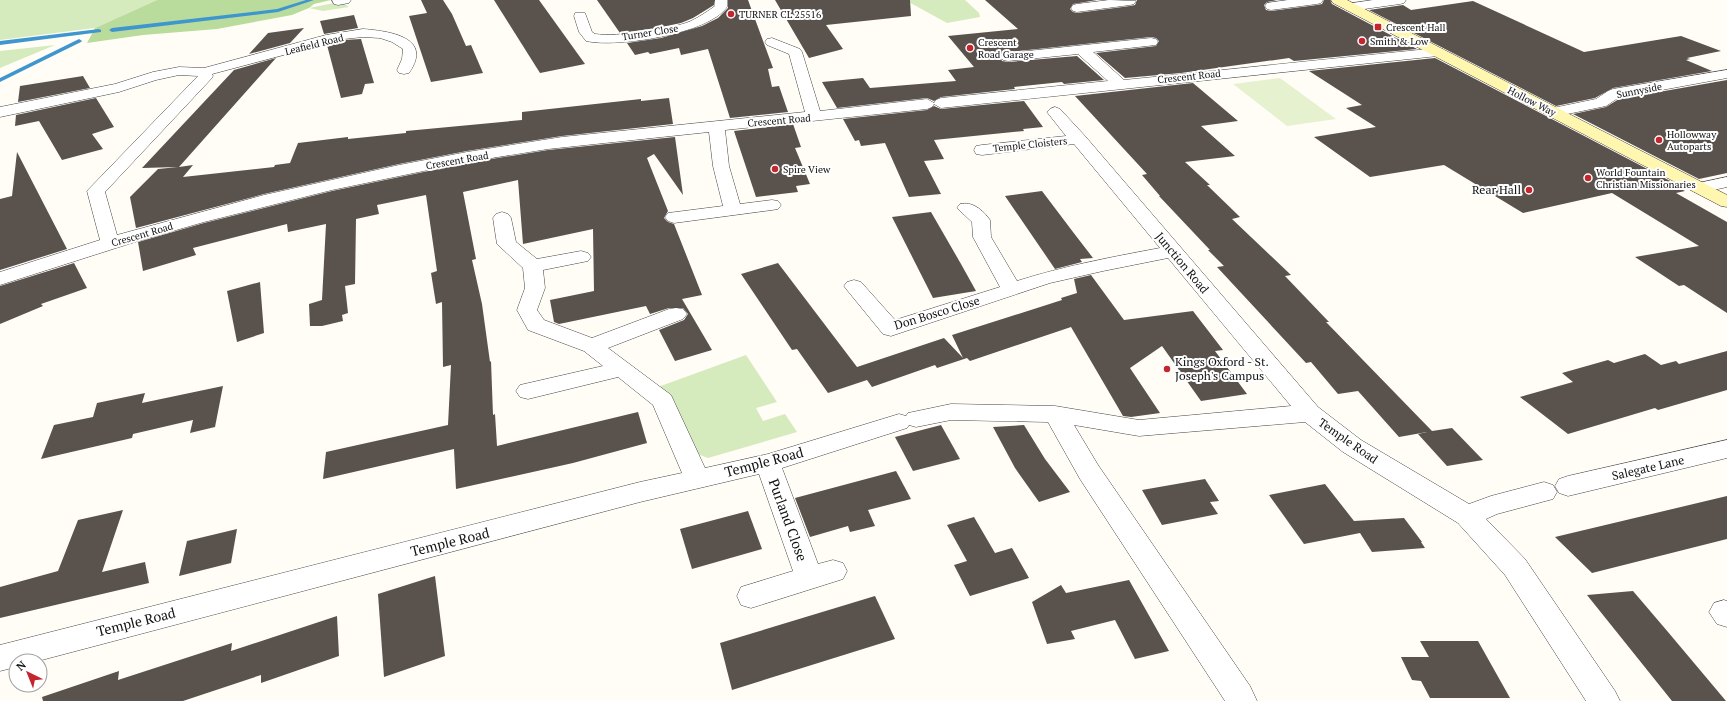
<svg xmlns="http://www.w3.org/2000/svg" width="1727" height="701" viewBox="0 0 1727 701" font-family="'PT Serif',serif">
<rect width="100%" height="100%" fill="#fffdf5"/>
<g fill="#d5ebbd">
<polygon points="0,0 157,0 95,28 0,40"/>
<polygon points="905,0 965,0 979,13 980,17 947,23"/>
<polygon points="334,3 345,4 349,7 323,11 309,8"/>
<polygon points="55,45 0,68 0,51"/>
<polygon points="746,355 777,402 756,408 763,421 785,414 797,432 708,458 695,453 658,387"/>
</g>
<polygon fill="#b9dc9c" points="157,0 331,0 314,4 309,8 292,15 217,29 143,35 87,43 95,28"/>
<polygon fill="#e6f2cf" points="1280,78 1336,119 1287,126 1233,84"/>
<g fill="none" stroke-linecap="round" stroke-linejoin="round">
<g fill="#3f96cf" fill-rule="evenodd">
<polygon points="306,0 314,0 278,12 112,32 109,30 112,28 277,9"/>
<polygon points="99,29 101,30 101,32 0,45 0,41"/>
<polygon points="79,39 82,41 81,42 0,82 0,78"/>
</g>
</g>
<g fill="#5a524d">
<polygon points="421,0 443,0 452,14 466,46 471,45 483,73 431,82 409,16 427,13"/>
<polygon points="494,0 539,0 585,64 540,73"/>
<polygon points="597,0 714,0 714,5 693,18 681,23 657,28 620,33"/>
<polygon points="728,0 748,0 773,68 768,69 772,87 779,86 788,112 730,118 708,49 681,55 679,48 650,54 648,52 635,55 627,43 661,38 702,26 718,18 728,8"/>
<polygon points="775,0 910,0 911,16 826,25 843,49 809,58"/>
<polygon points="985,0 1097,0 1073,4 1070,9 1073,12 1077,13 1130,6 1135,5 1137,0 1277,0 1267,2 1264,5 1266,10 1271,11 1317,5 1322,4 1324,0 1330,0 1332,4 1417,49 1294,61 1289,58 1181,73 1125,78 1096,53 1156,46 1159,41 1156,38 1151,37 1008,52 1003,53 1000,56 1002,61 1008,62 1077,56 1104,80 1064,84 1062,82 1014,87 1015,89 941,97 934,101 927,98 837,108 822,82 863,78 870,88 956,81 948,70 974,67 948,36 1018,29"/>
<polygon points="1473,1 1584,52 1681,36 1721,51 1687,58 1690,59 1686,60 1712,71 1613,88 1595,98 1556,106 1369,10 1403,5 1411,10"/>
<polygon points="354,15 358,28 324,34 320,21"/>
<polygon points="304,28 290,43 249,54 268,33"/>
<polygon points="361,39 374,83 365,84 362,94 341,98 327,45 344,40"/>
<polygon points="276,58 179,167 193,165 183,177 274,167 275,165 290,163 298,143 348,137 348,139 406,133 406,131 522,120 522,112 641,99 641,101 669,98 673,124 562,136 467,151 399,164 264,194 136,228 130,197 158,169 178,167 142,168 234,70"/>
<polygon points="1435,58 1676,184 1673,185 1685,191 1676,193 1727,222 1727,313 1684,285 1679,286 1635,257 1699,246 1612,193 1523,213 1444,165 1370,177 1314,137 1376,127 1346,108 1362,105 1309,71"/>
<polygon points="83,76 90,88 18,102 20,86"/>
<polygon points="1727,80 1727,173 1699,179 1573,114 1606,107 1619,99"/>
<polygon points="1193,83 1238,121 1201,126 1235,156 1185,162 1210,185 1207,185 1240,217 1232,219 1291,275 1285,276 1329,322 1326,322 1432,431 1452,428 1483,460 1447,466 1418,434 1427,432 1399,437 1358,391 1338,394 1311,362 1306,363 1217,267 1224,266 1208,250 1210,250 1159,196 1160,196 1142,175 1147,174 1075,96"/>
<polygon points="96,98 114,127 92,134 103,149 62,160 39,121 15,126 16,115"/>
<polygon points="1024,101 1043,127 1023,129 1024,131 934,140 944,159 924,161 941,194 909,197 885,143 861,146 859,140 855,141 843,119 927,110 934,106 941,109"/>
<polygon points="793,124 801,147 795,148 810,184 796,186 798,192 756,197 734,131"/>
<polygon points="675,137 683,195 654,154 647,158 668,211 664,218 668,222 674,224 702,295 682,299 712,350 675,361 659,330 684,320 688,314 683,308 669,308 650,314 646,306 559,324 554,322 550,300 594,291 593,229 523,244 518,180 463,192 476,259 472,260 482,304 490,362 491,361 493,415 495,414 497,446 638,412 647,443 573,463 456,489 454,449 323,479 326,452 448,425 451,365 443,367 442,302 436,304 431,273 437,271 426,195 377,205 379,214 356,219 355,284 345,286 348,313 342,315 343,321 322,326 310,326 309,304 322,300 326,224 288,232 287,224 255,232 193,248 196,255 143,271 138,242 204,223 332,191 467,163 548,150"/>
<polygon points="17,152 67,249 0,270 0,199 12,196"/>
<polygon points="1042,191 1073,232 1093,258 1080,259 1082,262 1055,269 1005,196"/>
<polygon points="931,212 961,264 976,291 933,298 892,217"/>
<polygon points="74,263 87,288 41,304 43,306 0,324 0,286"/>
<polygon points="778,263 857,367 944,338 963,358 952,335 1062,300 1061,298 1077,293 1074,279 1091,275 1124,320 1193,311 1223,350 1215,351 1247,394 1201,401 1162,346 1130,368 1160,413 1131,417 1123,416 1071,327 970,361 967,358 937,368 935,365 872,387 867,380 828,393 797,349 792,350 741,274"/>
<polygon points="260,282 264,333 237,342 227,291"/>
<polygon points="1727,351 1727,390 1658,410 1655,408 1568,434 1520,397 1573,382 1562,373 1608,360 1614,363 1645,354 1661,365 1676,361 1679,364"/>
<polygon points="223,386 215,427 190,433 193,420 133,434 132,438 41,459 54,425 93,417 97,403 145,393 142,403"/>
<polygon points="941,425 960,459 913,471 895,437"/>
<polygon points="1024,425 1045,459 1070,492 1039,502 1015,468 993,427"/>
<polygon points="896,471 911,499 868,510 875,526 850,532 848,526 810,537 795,498"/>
<polygon points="1205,479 1219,501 1210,502 1218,514 1162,525 1142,490"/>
<polygon points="1325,484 1354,521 1404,518 1422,542 1421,542 1425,548 1372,552 1360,533 1304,544 1269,495"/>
<polygon points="1727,496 1727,539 1592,573 1555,537"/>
<polygon points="123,510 102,572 145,562 149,583 0,618 0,587 58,571 78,520"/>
<polygon points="748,511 762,549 692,569 680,529"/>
<polygon points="974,517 995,553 1012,548 1029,578 970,596 954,565 967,561 947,525"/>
<polygon points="237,529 231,563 179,576 187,541"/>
<polygon points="435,576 445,656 384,677 378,594"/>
<polygon points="1129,580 1169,651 1135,659 1115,620 1071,631 1075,639 1047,644 1032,602 1061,585 1066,593"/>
<polygon points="1633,591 1668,632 1726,701 1672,701 1587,595"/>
<polygon points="875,596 895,639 732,690 720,643"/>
<polygon points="337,616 339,656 261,683 261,675 183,701 43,701 42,697 119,671 118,680 232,643 231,651"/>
<polygon points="1420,641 1478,641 1510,698 1430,698 1421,681 1412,680 1401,657 1429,657"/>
</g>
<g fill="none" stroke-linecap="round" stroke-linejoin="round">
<defs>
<g id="minor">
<polygon points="332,0 351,0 349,3 338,5 334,4"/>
<path d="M715,0H727V7C709,34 616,48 586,41L579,32L574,16L575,13H585L592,32L595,34C617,37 670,30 691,21C699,17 707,12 715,6Z"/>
<polygon points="1109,0 1136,1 1134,4 1130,5 1077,12 1073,11 1071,8 1073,5 1077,4"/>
<polygon points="1288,0 1323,0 1321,3 1317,4 1271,10 1267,9 1265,6 1267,3"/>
<polygon points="1373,0 1406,0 1404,3 1400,4 1350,11 1346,10 1344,7 1346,4"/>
<path d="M363,29C389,31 434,37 409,73L404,74L399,73L397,70L402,59L403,49L392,42L380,38L363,37L344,39L212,74L213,76L211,79L105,192L117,235L264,195L399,165L467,152L562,137L805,112L789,54L767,45L765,42L767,39L772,38L800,49L802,52L820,111L927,99L934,103L936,100L941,98L1108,81L1078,54L1008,61L1003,60L1001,57L1003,54L1008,53L1151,38L1156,39L1158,42L1156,45L1093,52L1124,80L1438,48L1443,49L1445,52L1443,55L1438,56L941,108L934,104L932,107L927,109L725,130L729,166L740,204L772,200L778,201L781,205L778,209L772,210L674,223L668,221L665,217L668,213L723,206L713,166L709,132L548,149L467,162L332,190L204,222L138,241L0,285V272L100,240L87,191L198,76L179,75L156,80L119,92L0,117V107L115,84L153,72L179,67L204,68L326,35Z"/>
<polygon points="1727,70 1727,78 1618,98 1606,106 1553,117 1548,115 1545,112 1548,109 1596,99 1608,91 1613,89"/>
<path d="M1055,107L1060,109L1085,136L1318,407L1361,440L1469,504L1491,496L1544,482L1553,485L1557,492L1553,499L1497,514L1486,519L1525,559L1615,691L1620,701H1586L1505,575L1458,523L1343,452L1305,422L1139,436L1074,425L1098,465L1250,686L1257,701H1225L1080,479L1048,422L951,420L916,427L909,425L907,428L782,468L818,564L833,560L843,563L847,571L843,579L751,608L741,605L737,596L741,587L793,571L759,474L640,502L38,661H16V667L0,671V645L640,482L682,473L653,405L618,377L528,399L520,397L516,391L520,385L603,366L584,351L528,330L517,310L525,288L523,268L497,244L493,218L496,214L502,212L508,214L511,218L516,242L537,259L581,251L588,253L591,257L588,261L543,270L545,288L537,310L544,320L592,338L669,309L676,308L683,309L687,314L683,319L608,348L671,395L705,468L768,454L899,414L906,416L908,413L951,404L1055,406L1139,420L1291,406L1168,258L1103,271L1050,283L891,336L883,334L847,290L844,286L847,282L854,280L861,282L895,320L1000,287L973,237L972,222L957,208L960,204C972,201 983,210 990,220L991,237L1017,281C1064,266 1112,257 1160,248L1074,144L982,155L976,154L974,150L976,146L982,145L1066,136L1047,112L1050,109Z"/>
<polygon points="1727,177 1727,187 1700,193 1694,192 1691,188 1694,184"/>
<polygon points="1727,440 1727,458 1568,496 1559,493 1555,486 1559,479 1568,476"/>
<polygon points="1724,600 1727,601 1727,627 1717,624 1709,612 1714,603"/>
</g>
<polygon id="secondary" points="1331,0 1347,0 1727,195 1727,207 1721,206 1333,3"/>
</defs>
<use href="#minor" stroke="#444" stroke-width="1"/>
<use href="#secondary" stroke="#333" stroke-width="1"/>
<use href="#minor" fill="#fff" fill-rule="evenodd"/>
<use href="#secondary" fill="#fff6b0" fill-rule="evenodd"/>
</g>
<g fill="#c4262e" stroke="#fff" stroke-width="1.5">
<circle cx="731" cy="14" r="4"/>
<rect x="1374" y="23" width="8" height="8" rx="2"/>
<circle cx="1362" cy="41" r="4"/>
<circle cx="970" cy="48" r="4"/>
<circle cx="1659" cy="140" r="4"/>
<circle cx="775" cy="169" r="4"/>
<circle cx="1588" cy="178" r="4"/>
<circle cx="1529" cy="190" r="4"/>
<circle cx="1167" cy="369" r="4"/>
</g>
<g text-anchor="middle" stroke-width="4" stroke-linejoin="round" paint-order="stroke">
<g font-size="10" fill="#111" stroke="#fff" text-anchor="start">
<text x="739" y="18">TURNER CL 25516</text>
<text x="1386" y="31">Crescent Hall</text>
<text x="1370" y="45">Smith &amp; Low</text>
<text x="978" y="46">Crescent<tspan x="978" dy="12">Road Garage</tspan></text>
<text x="1667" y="138">Hollowway<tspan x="1667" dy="12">Autoparts</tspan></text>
<text x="783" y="173">Spire View</text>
<text x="1596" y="176">World Fountain<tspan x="1596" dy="12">Christian Missionaries</tspan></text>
</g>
<g font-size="10" fill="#111" stroke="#fff">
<text transform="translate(650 32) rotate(-9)" y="4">Turner Close</text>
<text transform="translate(314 44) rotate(-14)" y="4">Leafield Road</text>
<text transform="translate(1189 76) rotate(-6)" y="4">Crescent Road</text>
<text transform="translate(1639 90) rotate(-11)" y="4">Sunnyside</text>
<text transform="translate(1532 101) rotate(27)" y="4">Hollow Way</text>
<text transform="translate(779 120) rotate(-5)" y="4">Crescent Road</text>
<text transform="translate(1030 144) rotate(-6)" y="4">Temple Cloisters</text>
<text transform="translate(457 160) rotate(-10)" y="4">Crescent Road</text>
<text transform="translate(142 234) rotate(-16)" y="4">Crescent Road</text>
</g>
<g font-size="12" fill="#111" stroke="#fff" text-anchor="end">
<text x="1521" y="194">Rear Hall</text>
<text x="1175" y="366" text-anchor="start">Kings Oxford - St.<tspan x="1175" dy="14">Joseph's Campus</tspan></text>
</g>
<g font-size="12" fill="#111" stroke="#fff">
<text transform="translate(1182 263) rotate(50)" y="4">Junction Road</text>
<text transform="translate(937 313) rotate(-17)" y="4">Don Bosco Close</text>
<text transform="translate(1348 441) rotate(35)" y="4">Temple Road</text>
<text transform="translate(1648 468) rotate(-13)" y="4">Salegate Lane</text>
</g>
<g font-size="14" fill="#111" stroke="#fff">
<text transform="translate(764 462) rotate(-15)" y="5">Temple Road</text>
<text transform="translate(788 520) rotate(70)" y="5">Purland Close</text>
<text transform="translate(450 542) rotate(-14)" y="5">Temple Road</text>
<text transform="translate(136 622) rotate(-14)" y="5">Temple Road</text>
</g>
</g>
<g transform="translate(28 673) rotate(317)"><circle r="19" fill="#ffffff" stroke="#a0a0a0"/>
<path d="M0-3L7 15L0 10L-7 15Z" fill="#c4262e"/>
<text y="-6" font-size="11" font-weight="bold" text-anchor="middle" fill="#111111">N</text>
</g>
</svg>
